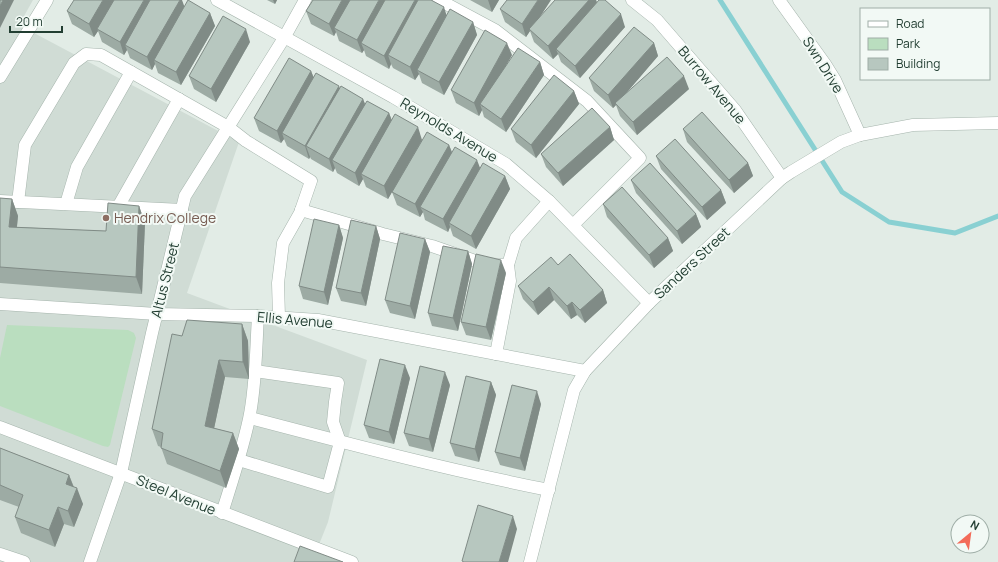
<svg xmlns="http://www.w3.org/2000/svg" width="998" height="562" viewBox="0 0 998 562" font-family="Manrope,sans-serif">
<rect width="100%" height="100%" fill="#e2ece6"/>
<polygon fill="#d0dcd5" points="0,0 33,0 19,25 239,142 187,293 367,360 328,522 312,562 0,562"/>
<polygon fill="#badebf" points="7,325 128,330 134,333 136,338 110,445 108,447 103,446 0,406 0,358"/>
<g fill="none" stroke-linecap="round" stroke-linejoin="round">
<polyline stroke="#89d0d2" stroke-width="5" points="720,0 842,192 889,222 955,233 998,216"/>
<defs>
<g id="minor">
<polyline points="217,0 393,97 506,164 549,201 649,303"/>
<polyline points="439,0 495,30 587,101 640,158 573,225"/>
<polyline points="632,0 657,20 735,110 782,178"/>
<polyline points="779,0 825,64 835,80 860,135"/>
<polyline points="0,77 47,0"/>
<polyline points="0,201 182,210"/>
<polyline points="18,202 25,145 74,63 86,54 101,55 228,127 246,141 311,181 300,213 283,243 278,283 279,317"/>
<polyline points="66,204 77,167 131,72"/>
<polyline points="118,207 179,99"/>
<polyline points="301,210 383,234 432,246 484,264 508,265"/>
<polyline points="0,304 157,314 258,316 318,320 585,371"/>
<polyline points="496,354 510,281 508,265 516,238 549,201"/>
<path d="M250,418C349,444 448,470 549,490"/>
<polyline points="0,427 352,562"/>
<polyline points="239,460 328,487 340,442 333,422 335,402 338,383 255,371"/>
<path d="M222,513C232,482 242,451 249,419C256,387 256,348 258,316"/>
<polyline points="0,554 24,562"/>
<polyline points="90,562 121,473 152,333 185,196 284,38 305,0"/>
<polyline points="530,562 574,390 585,371 649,303 782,178 791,172 841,142 860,135 913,125 998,123"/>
</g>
</defs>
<use href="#minor" stroke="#a5b4ac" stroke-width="13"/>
<use href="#minor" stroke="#fff" stroke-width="12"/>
</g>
<g fill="#9daba4">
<polygon points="267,0 277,0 275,4"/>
<polygon points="470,0 499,0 492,12"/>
<polygon points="596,0 597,2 625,27 580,78 561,62 558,54 553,59 534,42 530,31 526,37 505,22 500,9 539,19"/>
<polygon points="184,6 210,13 215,26 181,85 158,73 155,64 152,70 130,58 127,50 124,55 102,42 98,31 94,37 72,24 67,11"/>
<polygon points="306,11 447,16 473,22 477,35 444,95 422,83 419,74 415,80 393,68 391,64 389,69 366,56 364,50 362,53 339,41 336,32 334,36 311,24"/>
<polygon points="250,42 216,102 194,89 189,76"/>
<polygon points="654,43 658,56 627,92 689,89 637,135 620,116 616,105 613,108 594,91 589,78"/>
<polygon points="512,55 506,65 540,62 544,75 506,132 484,117 482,110 479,116 456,103 451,90"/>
<polygon points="311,71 314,78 340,88 363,99 365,104 389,113 392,121 422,140 449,145 452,152 480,169 505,176 510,189 476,249 453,236 450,227 448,232 425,220 423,212 420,217 397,205 392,192 388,199 366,187 363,179 359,186 337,173 335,168 333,172 311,159 310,157 309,159 287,146 284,139 281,143 259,131 254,118"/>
<polygon points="574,91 579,104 536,158 516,142 511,129"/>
<polygon points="610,127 614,140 563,186 546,167 541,154"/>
<polygon points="683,129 748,163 753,176 734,193 687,142"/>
<polygon points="656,156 721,190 726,203 707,220 661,169"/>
<polygon points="631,180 696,214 701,227 682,244 636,193"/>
<polygon points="0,198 12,199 18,216 17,227 106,231 139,206 145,223 142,294 0,283"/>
<polygon points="603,204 668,238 673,251 654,268 607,217"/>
<polygon points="339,225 343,238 328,305 303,299 299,286"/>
<polygon points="376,226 380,239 366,306 341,301 336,288"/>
<polygon points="425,239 430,252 415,319 390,313 385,300"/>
<polygon points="468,251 472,264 458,331 432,326 428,313"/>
<polygon points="558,265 603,290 607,303 585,323 577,315 571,319 554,300 538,315 523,299 518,286"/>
<polygon points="506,273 491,340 466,335 461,322"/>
<polygon points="242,324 248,341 249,379 225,377 214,428 233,433 239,449 226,488 167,464 161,447 158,446 152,429 182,336"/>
<polygon points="410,378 394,444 369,438 364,425"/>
<polygon points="491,382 496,395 479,462 455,456 450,443"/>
<polygon points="450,385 433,452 409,446 404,433"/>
<polygon points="541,404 525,471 500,465 495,452"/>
<polygon points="0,448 69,475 74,487 83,504 74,527 64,524 55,547 21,533 15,517 19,507 0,500"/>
</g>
<g fill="#808b86">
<polygon points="3,0 14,0 0,28 0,6"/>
<polygon points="103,0 115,0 97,29 98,31 94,37 89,24"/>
<polygon points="144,0 156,0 125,45 127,50 124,55 120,42"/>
<polygon points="180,0 182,0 186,11 154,60 155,64 152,70 147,57"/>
<polygon points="273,0 277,0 275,4"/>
<polygon points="342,0 354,0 334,28 336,32 334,36 329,24"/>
<polygon points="379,0 391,0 361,43 364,50 362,53 357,40"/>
<polygon points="415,0 419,0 388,55 391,64 389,69 384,56"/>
<polygon points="488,0 499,0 492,12"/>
<polygon points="538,0 551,0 531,31 529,29 530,31 526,37 522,24"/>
<polygon points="589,0 596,0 598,7 556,49 558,54 553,59 548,46"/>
<polygon points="444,7 448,20 417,70 419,74 415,80 410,67"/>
<polygon points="210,13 215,26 181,85 176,72"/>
<polygon points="621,14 625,27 580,78 575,66"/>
<polygon points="473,22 477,35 444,95 439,82"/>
<polygon points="246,29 250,42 216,102 211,89"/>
<polygon points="507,43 512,55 483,107 480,104 482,110 479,116 474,103"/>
<polygon points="654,43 658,56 617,104 615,103 616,105 613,108 608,95"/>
<polygon points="540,62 544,75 506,132 501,119"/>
<polygon points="311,71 316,84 282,133 284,139 281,143 277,131"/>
<polygon points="684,76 689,89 637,135 633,122"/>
<polygon points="339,86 343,99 306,146 310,157 309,159 305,146"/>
<polygon points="574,91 579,104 536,158 531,145"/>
<polygon points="363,99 368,112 332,160 335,168 333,172 329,159"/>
<polygon points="389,113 394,126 361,174 363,179 359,186 355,173"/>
<polygon points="418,127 422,140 388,199 384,186"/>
<polygon points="610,127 614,140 563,186 558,173"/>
<polygon points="449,145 454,158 420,207 423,212 420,217 415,204"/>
<polygon points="477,160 482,173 449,223 450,227 448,232 443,219"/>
<polygon points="748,163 753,176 734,193 729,180"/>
<polygon points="505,176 510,189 476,249 471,236"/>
<polygon points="721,190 726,203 707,220 702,207"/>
<polygon points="12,199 18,216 15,243 9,227"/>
<polygon points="139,206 145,223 142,294 136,277"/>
<polygon points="696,214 701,227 682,244 677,231"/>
<polygon points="339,225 343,238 328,305 324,292"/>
<polygon points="376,226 380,239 366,306 361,293"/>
<polygon points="668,238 673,251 654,268 649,255"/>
<polygon points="425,239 430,252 415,319 410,306"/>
<polygon points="468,251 472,264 458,331 453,318"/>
<polygon points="501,260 506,273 491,340 486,327"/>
<polygon points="549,287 554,300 538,315 533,302"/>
<polygon points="603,290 607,303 585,323 580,310"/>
<polygon points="572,302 577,315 571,319 567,306"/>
<polygon points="242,324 248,341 249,379 243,362"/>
<polygon points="219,360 225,377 211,443 205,426"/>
<polygon points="405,365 410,378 394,444 389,432"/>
<polygon points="445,372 450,385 433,452 429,439"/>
<polygon points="491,382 496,395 479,462 475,449"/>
<polygon points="537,391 541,404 525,471 520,458"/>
<polygon points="233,433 239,449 226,488 220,471"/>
<polygon points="69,475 75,491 77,488 83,504 74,527 68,511 66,484"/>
<polygon points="58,507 64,524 55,547 49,530"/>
<polygon points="513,516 517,529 508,562 499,562"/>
</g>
<g fill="#b7c7bf" stroke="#808b86">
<polygon points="0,0 3,0 0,6"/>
<polygon points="74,0 103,0 89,24 67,11"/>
<polygon points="114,0 144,0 120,42 97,29"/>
<polygon points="150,0 180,0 147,57 125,45"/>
<polygon points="188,0 210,13 176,72 154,60"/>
<polygon points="313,0 342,0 329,24 306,11"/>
<polygon points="350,0 379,0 357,40 334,28"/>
<polygon points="385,0 415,0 384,56 361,43"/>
<polygon points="418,0 431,0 444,7 410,67 388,55"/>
<polygon points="507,0 538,0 522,24 500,9"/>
<polygon points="555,0 589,0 548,46 529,29"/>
<polygon points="599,0 605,0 621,14 575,66 556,49"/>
<polygon points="450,9 473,22 439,82 417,70"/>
<polygon points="223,16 246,29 211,89 189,76"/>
<polygon points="634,27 654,43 608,95 589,78"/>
<polygon points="485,30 507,43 474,103 451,90"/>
<polygon points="518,48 540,62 501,119 480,104"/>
<polygon points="667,57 684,76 633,122 615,103"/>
<polygon points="289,58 311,71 277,131 254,118"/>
<polygon points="316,73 339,86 305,146 282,133"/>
<polygon points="554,75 574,91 531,145 511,129"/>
<polygon points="341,86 363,99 329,159 306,146"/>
<polygon points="367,101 389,113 355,173 332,160"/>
<polygon points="592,108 610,127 558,173 541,154"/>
<polygon points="702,112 748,163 729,180 683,129"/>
<polygon points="395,114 418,127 384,186 361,174"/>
<polygon points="427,132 449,145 415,204 392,192"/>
<polygon points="675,139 721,190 702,207 656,156"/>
<polygon points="455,147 477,160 443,219 420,207"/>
<polygon points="483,163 505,176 471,236 449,223"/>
<polygon points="650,163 696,214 677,231 631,180"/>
<polygon points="622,187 668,238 649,255 603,204"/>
<polygon points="0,198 12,199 9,227 106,231 108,203 139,206 136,277 0,267"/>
<polygon points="314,219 339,225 324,292 299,286"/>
<polygon points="351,220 376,226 361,293 336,288"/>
<polygon points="400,233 425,239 410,306 385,300"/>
<polygon points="443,246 468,251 453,318 428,313"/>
<polygon points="476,254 501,260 486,327 461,322"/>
<polygon points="570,254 603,290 580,310 572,302 567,306 549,287 533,302 518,286 551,257 558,265"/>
<polygon points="187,320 242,324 243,362 219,360 205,426 233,433 220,471 161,448 163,433 152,429 172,334 182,336"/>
<polygon points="380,359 405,365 389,432 364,425"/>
<polygon points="420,366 445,372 429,439 404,433"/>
<polygon points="466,376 491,382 475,449 450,443"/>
<polygon points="512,385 537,391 520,458 495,452"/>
<polygon points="0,448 69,475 66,484 77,488 68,511 58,507 49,530 15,517 23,495 0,485"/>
<polygon points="478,505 513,516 499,562 464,562 462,561"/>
<polygon points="300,546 343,562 294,562"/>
</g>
<circle fill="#8d6e63" stroke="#f2f9f5" stroke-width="1.5" cx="106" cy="218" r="4"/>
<g text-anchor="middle" stroke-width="4" stroke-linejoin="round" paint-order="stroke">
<g font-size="14" fill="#223e32" stroke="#f2f9f5">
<text transform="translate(823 65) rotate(58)" y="5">Swn Drive</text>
<text transform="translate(712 85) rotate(50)" y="5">Burrow Avenue</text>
<text transform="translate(449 130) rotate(31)" y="5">Reynolds Avenue</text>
<text transform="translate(692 263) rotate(-43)" y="5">Sanders Street</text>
<text transform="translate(165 280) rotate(-76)" y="5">Altus Street</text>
<text transform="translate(295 320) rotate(5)" y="5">Ellis Avenue</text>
<text transform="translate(176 495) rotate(22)" y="5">Steel Avenue</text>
</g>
<g font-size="14" fill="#785e54" stroke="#f2f9f5" text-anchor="start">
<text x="114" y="223">Hendrix College</text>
</g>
</g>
<rect x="860" y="8" width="130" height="72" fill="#f2f9f5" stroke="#9faea7"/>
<rect x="868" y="21" width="20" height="6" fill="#ffffff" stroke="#9faea7"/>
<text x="896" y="28" font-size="12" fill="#223e32">Road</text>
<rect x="868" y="38" width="20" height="12" fill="#badebf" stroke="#9faea7"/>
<text x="896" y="48" font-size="12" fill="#223e32">Park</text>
<rect x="868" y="58" width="20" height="12" fill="#b7c7bf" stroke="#9faea7"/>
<text x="896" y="68" font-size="12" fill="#223e32">Building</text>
<g transform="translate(970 534) rotate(29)"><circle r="19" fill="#f2f9f5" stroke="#9faea7"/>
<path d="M0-3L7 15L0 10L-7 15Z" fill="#f36b59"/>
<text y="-6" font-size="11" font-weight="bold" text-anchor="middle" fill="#223e32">N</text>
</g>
<path d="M10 26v6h52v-6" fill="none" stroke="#223e32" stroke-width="2"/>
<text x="16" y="26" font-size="12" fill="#223e32" stroke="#f2f9f5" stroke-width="3" paint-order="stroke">20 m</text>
</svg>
